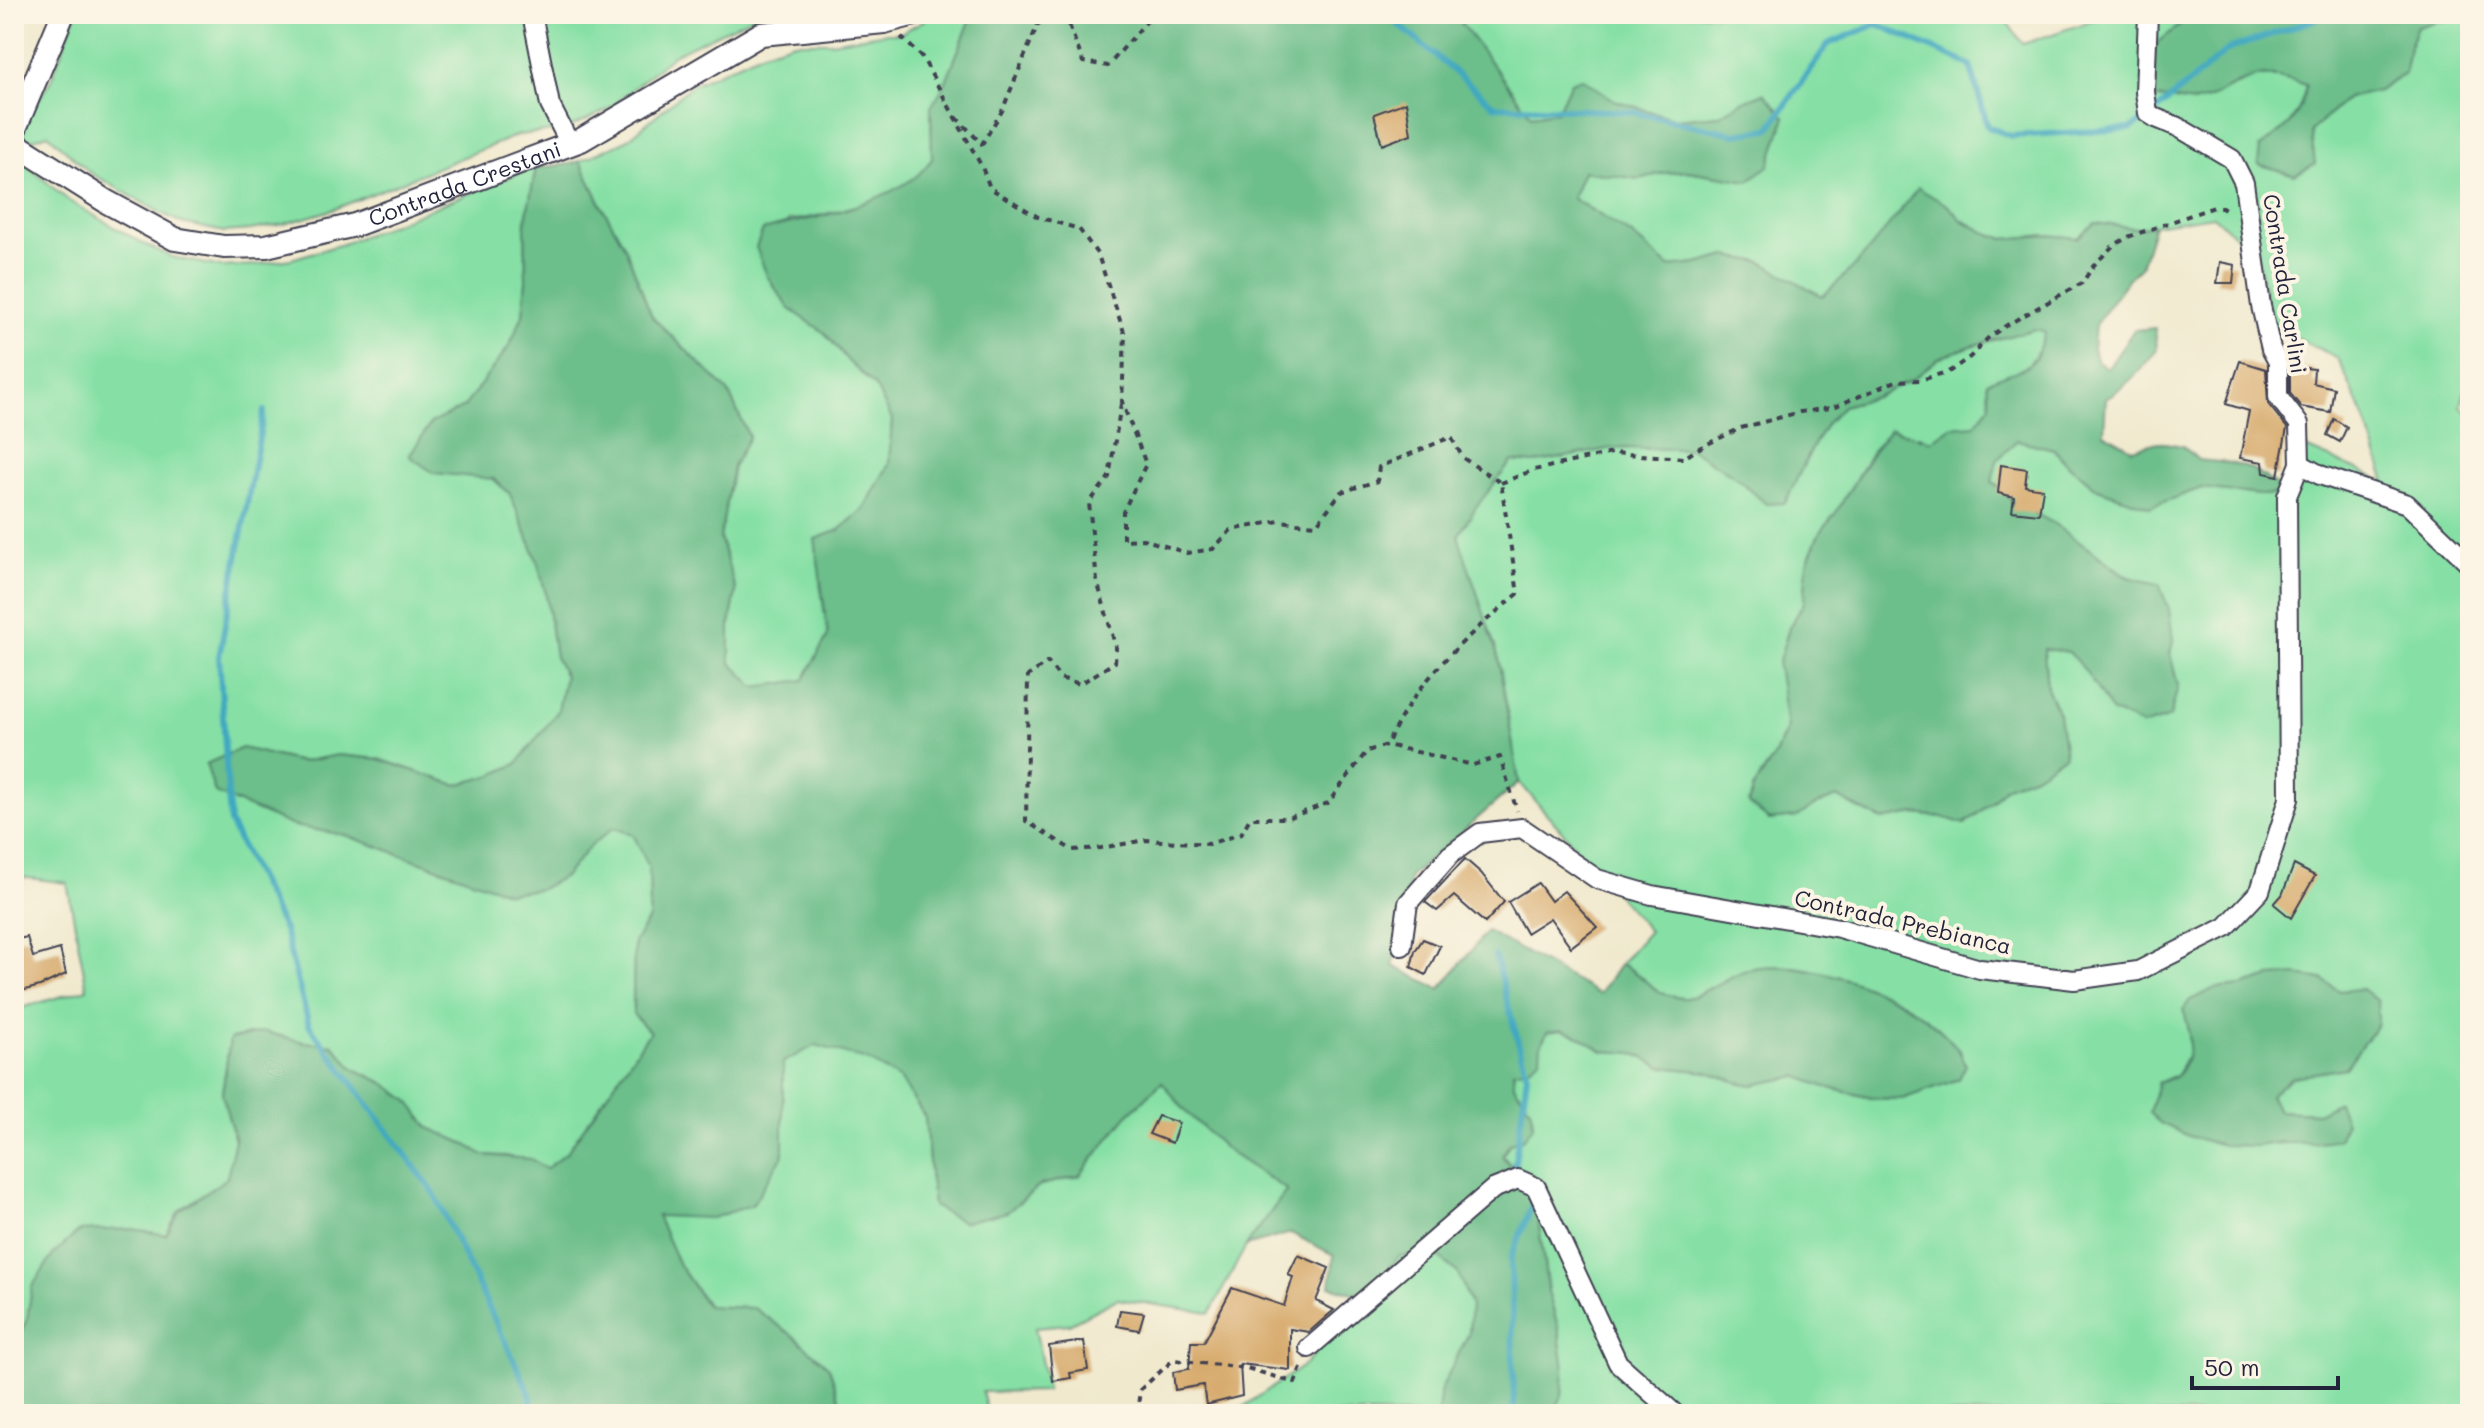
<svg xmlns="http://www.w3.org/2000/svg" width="2484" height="1428" viewBox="0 0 2484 1428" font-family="Mali,sans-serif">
<rect width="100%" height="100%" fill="#fcf5e5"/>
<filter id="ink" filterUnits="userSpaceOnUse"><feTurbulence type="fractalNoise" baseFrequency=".0125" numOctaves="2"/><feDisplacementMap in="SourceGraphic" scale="16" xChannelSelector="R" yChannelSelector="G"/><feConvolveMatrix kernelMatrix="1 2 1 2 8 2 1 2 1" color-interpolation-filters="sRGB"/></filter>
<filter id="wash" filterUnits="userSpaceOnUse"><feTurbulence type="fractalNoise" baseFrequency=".006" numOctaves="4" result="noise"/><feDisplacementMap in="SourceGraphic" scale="32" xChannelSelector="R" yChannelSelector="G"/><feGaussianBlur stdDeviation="1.8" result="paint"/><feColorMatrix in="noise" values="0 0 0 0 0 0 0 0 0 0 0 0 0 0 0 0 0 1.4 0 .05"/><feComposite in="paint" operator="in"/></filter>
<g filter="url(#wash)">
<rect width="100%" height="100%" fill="#f0e9ce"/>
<g fill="#86e0a5" stroke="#548170" stroke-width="2" fill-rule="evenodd">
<polygon points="76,14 765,14 748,19 673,55 608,110 564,130 518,135 332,210 284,224 250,230 224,232 182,223 161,213 89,172 48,134 14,146 14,138 51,80"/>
<path d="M930,14H973L944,86L931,108L932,159C927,165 921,173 915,178C883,201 826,216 788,221L789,308L825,333L850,363L875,386L892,419L889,464L864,509L839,530L820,583L828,635L804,681L755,687L730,662V624L736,591L720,538L733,466L749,437L728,391L652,317L625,247L603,208L580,161L627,140L692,85L763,52L794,42H830L887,33H901L923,21Z"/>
<path d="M1471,14H2001L2023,44L2111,14H2194L2190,19L2153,100L2165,97L2194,103L2256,77H2279L2306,85C2299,120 2288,127 2260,147L2312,154L2311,131L2347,98L2378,91L2405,74L2409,46L2417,27L2437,21H2470V372L2461,406L2470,415V1414H1554L1562,1395L1564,1370L1558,1327L1548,1292L1538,1219L1527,1184L1502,1155L1510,1143L1524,1138L1522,1098L1514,1085L1513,1070L1541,1045L1547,1031L1562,1030L1577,1035L1603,1051L1634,1053L1662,1067L1708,1072L1737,1082L1753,1085L1797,1076L1825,1087L1871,1098L1902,1099L1959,1079L1961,1051C1950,1041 1940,1030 1929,1021C1889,988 1801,957 1750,969C1730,973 1699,999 1683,998C1651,996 1645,974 1620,964L1649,931L1519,782L1498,656L1458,536L1476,507L1512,461L1534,463L1612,448L1691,449L1737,478L1766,503L1798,473L1826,424L1843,406L1875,397L1911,380L1939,358L1971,346L2035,329L2046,331C2030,373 2027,367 1987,382L1990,405L1975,426L1951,427L1931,441L1890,429L1872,451L1837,511L1818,536L1807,563L1804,603L1789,628L1784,702L1787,729L1774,757L1761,775L1749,803L1769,820L1797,817L1816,805L1837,797L1882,820L1914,814L1943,817L1965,824L1992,802L2006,786L2035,775L2059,714L2047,688L2043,648L2069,651L2085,670L2178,686L2170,654L2173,640L2159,584L2128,577L2053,523L2014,502L1992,481L1997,460L2017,440L2054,449L2065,462L2098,489L2150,507L2201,488L2260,495L2288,494L2296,444L2386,482L2364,417L2338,358L2271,326L2257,254L2213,216L2135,228L2096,223L2078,238L2047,235L2004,239L1984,232L1962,220L1947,205L1902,208C1879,241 1853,271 1822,296L1761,262L1727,256L1697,264L1669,267L1632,235L1572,198L1583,171L1639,179L1663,173L1688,171L1748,181L1776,138L1785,116L1742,102L1720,115L1675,119L1614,100L1582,78L1571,82L1557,112L1531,116L1461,23ZM2271,977L2322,979L2339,991L2362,989L2378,1023L2346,1067L2292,1077L2270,1095L2278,1111L2317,1113L2312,1143C2282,1142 2253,1146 2223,1145L2158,1083L2176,1075L2189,1053L2190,1027L2214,989L2242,986Z"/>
<polygon points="14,154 69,201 146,245 172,257 221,267 255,265 291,259 343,244 527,170 536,168 525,224 526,281 523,315 510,345 464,407 431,424 510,494 537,560 546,594 555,657 565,676 558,711 517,764 490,776 456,785 379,759 338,755 301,762 242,748 206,764 322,830 345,835 509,892 564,876 589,847 613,828 634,834 649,867 650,896 649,919 634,942 633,1014 650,1032 567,1152 546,1170 507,1156 484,1155 461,1142 429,1128 384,1083 354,1069 333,1045 303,1042 265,1032 230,1039 222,1094 235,1140 227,1178 179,1211 166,1235 133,1229 32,1287 27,1320 14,1344 14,1010 87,989 67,883 14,876"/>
<polygon points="816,1044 867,1060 900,1078 925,1117 933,1206 1006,1212 1041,1185 1079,1176 1126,1117 1162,1082 1186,1112 1229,1152 1287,1190 1246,1246 1210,1313 1117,1299 1069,1324 1035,1327 1047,1391 982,1392 988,1414 847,1414 843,1412 829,1367 708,1306 679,1265 656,1216 781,1107 783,1062"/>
<polygon points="1436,1255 1458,1273 1471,1306 1469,1333 1441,1389 1438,1414 1233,1414 1306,1364 1398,1256"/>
</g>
<g fill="#6cbe8a" stroke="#477062" stroke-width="2">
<path d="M973,14H1471L1461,23L1531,116L1557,112L1571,82L1582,78L1614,100L1675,119L1720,115L1742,102L1764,93L1785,117L1769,166L1748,181L1688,171L1663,173L1639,179L1583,171L1572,198L1632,235L1669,267L1697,264L1727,256L1761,262L1822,296C1860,265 1888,227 1918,188L1947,205L1962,220L1984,232L2004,239L2047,235L2078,238L2095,223L2135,228L2154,225L2141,266L2128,279L2095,325L2093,350L2096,360L2108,368L2134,330L2155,328L2157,349C2142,369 2128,385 2106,398L2104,433L2132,449L2158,442L2183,446L2198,460L2230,463L2252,469L2289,494L2260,495L2201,488L2150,507L2098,489L2065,462L2054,449L2017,440L1997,460L1992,482L2014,502L2053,523L2127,577L2159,584L2169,609L2173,641L2170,654L2178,686L2170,717L2143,726L2111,711L2085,670L2069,652L2044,649L2047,688L2059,714L2065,755L2035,775L2006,786L1992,802L1964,824L1943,817L1914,814L1882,820L1837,797L1816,805L1797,817L1769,820L1749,804L1753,789L1774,757L1787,729L1778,664L1789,628L1804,603L1807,563L1818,536L1837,511L1873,451L1890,429L1931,441L1951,427L1975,425L1990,405L1987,382L2027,367L2036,358L2045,332L2035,329L1971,346L1939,358L1912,380L1875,397L1843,406L1826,424L1810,452L1785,503L1766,504L1737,478L1691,449L1612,448L1534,463L1512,461L1476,507L1458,536L1498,656L1519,782L1410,877L1393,966L1440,989L1487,931L1599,994L1620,964C1645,974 1650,995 1682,998C1698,1000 1730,974 1749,969C1810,954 1943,1004 1966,1065L1959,1079L1902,1099L1872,1098L1825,1087L1797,1076L1753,1085L1737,1082L1708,1072L1662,1067L1634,1053L1603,1051L1577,1035L1562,1030L1547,1032L1541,1045L1540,1059L1528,1068L1513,1071L1514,1085L1532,1111L1533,1126L1524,1138L1510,1143L1502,1156L1527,1184L1538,1219L1548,1292L1558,1327L1564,1370L1562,1395L1554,1414H1438L1441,1389L1469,1333L1471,1306L1458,1273L1436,1255L1399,1256L1366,1297L1330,1286L1334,1255L1291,1233L1246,1246L1287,1190L1229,1152L1186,1112L1162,1082L1126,1117L1079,1176L1041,1185L1007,1212L963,1222L933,1206L925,1117L900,1079L867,1060L816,1045L783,1062V1155L752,1205L712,1218L657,1216L679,1265L707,1306L754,1308L796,1338L829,1367L843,1411L847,1414H14V1344L27,1320L32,1287L53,1255L79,1231L133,1229L166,1235L179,1211L227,1178L235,1140L222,1094L230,1039L265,1032L303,1042L333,1045L354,1069L384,1083L408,1100L429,1128L461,1142L484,1155L531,1159L546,1169L567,1152L650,1032L633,1014L634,942L649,919L650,896L649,867L633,834L613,828L589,847L565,876L541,889L509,893L345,835L293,826L215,793L206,764L242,748L301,762L338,755L379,759L456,785L490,776L517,764L558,711L565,676L555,657L546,594L537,560L510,494L494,479L434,473L409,456L431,423L464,407L510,345L523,315L526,281L525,224L536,168L570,164L580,161L603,208L625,247L652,317L728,391L749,437L733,466L720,538L736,591L730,624V662L755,687L804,680L828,635L815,539L839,530L864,509L889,464L892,419L875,386L850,363L825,333L789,308L767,276L756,247L763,230C782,224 799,221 818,217C845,211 893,194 915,177C922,172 927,165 932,159L931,107L944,86Z"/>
<path d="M2194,14H2470V21H2437L2417,27L2409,46L2405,73L2378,91L2347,98L2311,131L2315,164L2294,175L2258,164L2260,147C2288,127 2300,120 2306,85C2290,80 2272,73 2255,77C2234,82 2218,99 2196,102C2181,105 2173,95 2152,100L2148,57L2160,41Z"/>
<path d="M2297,975L2322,979L2339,991L2362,989L2377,1001L2378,1023L2345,1068L2292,1077L2270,1095L2278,1111L2317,1113L2338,1102L2346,1122L2338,1139L2312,1143L2282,1142L2256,1146L2223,1145L2191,1137L2160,1123L2149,1113L2158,1083C2164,1081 2173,1078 2177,1074C2194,1057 2191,1030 2183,1010L2190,1000L2214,989L2242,986L2271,977Z"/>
</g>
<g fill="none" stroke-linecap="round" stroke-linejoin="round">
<g stroke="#40a8c0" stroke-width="6">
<polyline points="1386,14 1495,106 1632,112 1735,134 1769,129 1828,44 1877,24 1970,65 1988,127 2011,136 2130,129 2144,120"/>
<polyline points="2157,110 2229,49 2331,14"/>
<polyline points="264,411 219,657 230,823 284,930 309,1025 434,1193 530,1394 534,1414"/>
<polyline points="1495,956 1527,1075 1514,1169"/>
<polyline points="1514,1414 1511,1258 1534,1200"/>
</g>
</g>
<g id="blocks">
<g fill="#d7aa6d">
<polygon points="1406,102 1411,134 1382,145 1374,114"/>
<polygon points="2220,262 2235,265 2233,283 2217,283"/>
<polygon points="2286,352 2297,352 2297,367 2314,369 2313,383 2334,388 2330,412 2301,407 2290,393 2290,362"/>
<polygon points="2240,361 2266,369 2268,404 2287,428 2278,476 2264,473 2263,462 2240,458 2249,411 2226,404"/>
<polygon points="2334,419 2347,427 2340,442 2327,435"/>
<polygon points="2001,465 2027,469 2025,486 2043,489 2039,514 2012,511 2014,497 1998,493"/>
<polygon points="1465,859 1481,873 1504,902 1485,923 1454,896 1437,911 1425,902"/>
<polygon points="2294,865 2315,876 2291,918 2274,904 2282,895"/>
<polygon points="1538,883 1551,901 1564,891 1597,927 1571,947 1550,918 1526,933 1508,902"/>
<polygon points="27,937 33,957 60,949 66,974 40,986 14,993 14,940"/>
<polygon points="1423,939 1440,946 1426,975 1411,967 1415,951"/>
<polygon points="1158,1116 1179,1123 1172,1143 1149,1134"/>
<polygon points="1298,1255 1329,1268 1316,1301 1334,1310 1309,1332 1290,1329 1290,1370 1240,1364 1242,1396 1206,1405 1203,1385 1175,1390 1173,1372 1189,1369 1191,1342 1204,1342 1232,1288 1284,1306 1293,1277 1288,1275"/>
<polygon points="1120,1310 1144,1313 1139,1330 1117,1326"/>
<polygon points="1084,1341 1088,1370 1070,1373 1071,1378 1053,1381 1049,1346"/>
</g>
</g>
</g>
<g filter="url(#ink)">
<use href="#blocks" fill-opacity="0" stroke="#414051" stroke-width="2"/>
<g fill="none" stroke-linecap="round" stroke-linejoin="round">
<defs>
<g id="minor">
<polyline points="532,14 550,105 570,144"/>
<polyline points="2300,464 2320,475 2407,504 2470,564"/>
<polyline points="1402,946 1408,903 1450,855 1480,833 1522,828 1597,879 1652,895 1839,928 1980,969 2074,980 2138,971 2226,927 2260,891 2289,799 2287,496 2300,464 2299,424 2278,397 2278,362 2271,349 2261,306 2244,183 2232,159 2178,127 2156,118 2148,113 2145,92 2148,14"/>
<polyline points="1309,1348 1493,1189 1518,1179 1536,1187 1618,1363 1675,1414"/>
</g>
<g id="tertiary">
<polyline points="14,131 63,14"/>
<path id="s1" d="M14,143L107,202L175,239L224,247L266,246L355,225L581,140L761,34L884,22L915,14"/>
</g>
</defs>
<use href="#minor" stroke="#414051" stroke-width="22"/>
<use href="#tertiary" stroke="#414051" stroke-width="26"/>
<g stroke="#414051" stroke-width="4" stroke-dasharray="6 6" stroke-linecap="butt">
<polyline points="1065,14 1083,62 1108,66 1153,14"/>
<path d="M901,37L922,57L982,167L990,188L1038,217L1079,229L1098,255L1125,335L1122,402L1146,464L1123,512V540L1143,539L1187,553L1213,549L1231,530L1279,521L1316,525L1341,492L1377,481L1379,467L1451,437L1463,458L1501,483L1518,594C1466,636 1414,683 1387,745"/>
<polyline points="956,117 982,144 1002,111 1038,24 1052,14"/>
<polyline points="1121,404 1109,477 1089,503 1097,581 1116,648 1115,662 1080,684 1060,678 1048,662 1028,676 1026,821 1072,850 1101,848 1146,840 1208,844 1241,834 1250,818 1288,818 1328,803 1367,751 1387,745 1473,765 1500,757 1517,811"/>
<polyline points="1501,483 1534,470 1612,453 1684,458 1701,447 1741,428 1800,412 1831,408 1896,381 1921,380 1950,371 1970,357 1989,337 2007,325 2082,283 2094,265 2113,246 2128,237 2214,207 2222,207 2229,212"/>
<polyline points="1137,1414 1140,1390 1173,1360 1247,1368 1295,1383 1302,1365"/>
</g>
<use href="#minor" stroke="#fff" stroke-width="18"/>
<use href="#tertiary" stroke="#fff" stroke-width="22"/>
</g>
</g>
<g text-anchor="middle" stroke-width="8" stroke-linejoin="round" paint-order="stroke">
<g font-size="22" fill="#22223b" stroke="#fcf5e5">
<text dy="8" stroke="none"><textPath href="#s1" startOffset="488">Contrada Crestani</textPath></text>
<text transform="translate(2285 284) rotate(81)" y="8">Contrada Carlini</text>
<text transform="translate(1903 922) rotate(13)" y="8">Contrada Prebianca</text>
</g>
</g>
<rect width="2484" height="1428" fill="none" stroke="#fcf5e5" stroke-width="48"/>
<path d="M2192 1376v12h146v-12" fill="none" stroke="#22223b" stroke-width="4"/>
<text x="2204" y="1376" font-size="24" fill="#22223b" stroke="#fcf5e5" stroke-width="6" paint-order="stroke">50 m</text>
</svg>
